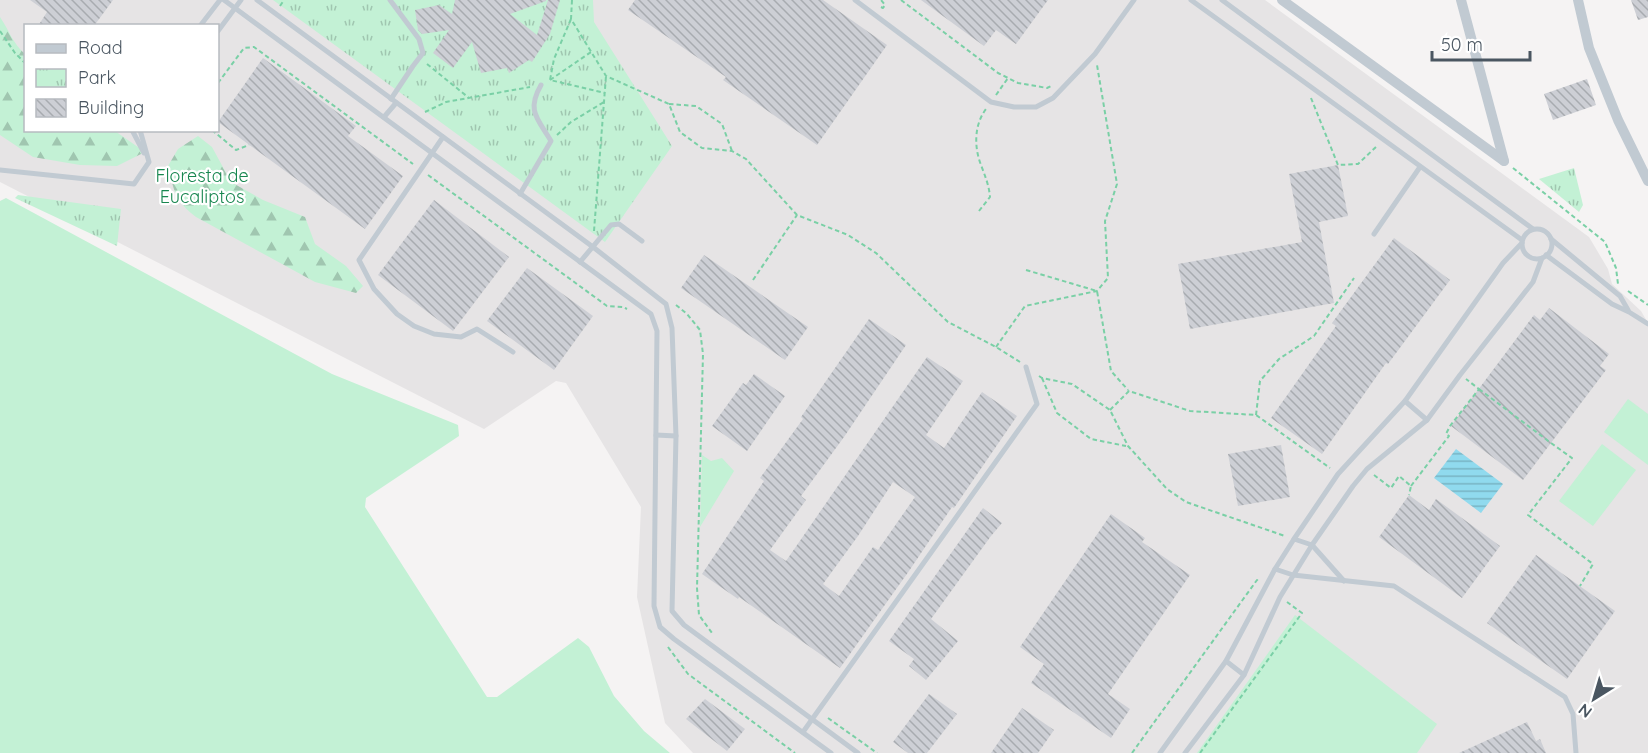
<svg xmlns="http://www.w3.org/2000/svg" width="1648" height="753" viewBox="0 0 1648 753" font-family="Quicksand,sans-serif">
<defs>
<pattern id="forest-firs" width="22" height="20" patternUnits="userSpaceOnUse" patternTransform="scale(1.5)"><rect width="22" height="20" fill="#c3f1d5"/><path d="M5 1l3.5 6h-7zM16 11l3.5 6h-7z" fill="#a0c6b0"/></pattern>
<pattern id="park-tufts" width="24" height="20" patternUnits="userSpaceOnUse" patternTransform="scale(1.5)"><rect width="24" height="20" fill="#c3f1d5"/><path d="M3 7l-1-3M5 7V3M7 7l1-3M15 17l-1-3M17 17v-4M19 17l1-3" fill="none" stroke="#a0c6b0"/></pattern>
<pattern id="water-rules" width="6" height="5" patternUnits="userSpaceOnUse" patternTransform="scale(1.5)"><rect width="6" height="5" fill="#90daee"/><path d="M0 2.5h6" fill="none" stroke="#78b4c4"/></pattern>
<pattern id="building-back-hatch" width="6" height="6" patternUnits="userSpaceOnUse" patternTransform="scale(1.5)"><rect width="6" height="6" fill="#cdcfd5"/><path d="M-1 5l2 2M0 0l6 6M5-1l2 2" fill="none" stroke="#a8abb0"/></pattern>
</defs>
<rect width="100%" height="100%" fill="#f5f3f3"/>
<path fill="#e6e4e5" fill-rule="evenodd" d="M0,0H1265L1589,237L1608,269L1612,284L1641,311L1648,323V753H693L665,723L637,597L641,507L566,383L556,381L484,429L0,182ZM26,26H218V130H26Z"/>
<g fill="#c3f1d5">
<polygon points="6,198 332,374 458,425 459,436 366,498 365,507 487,697 497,697 578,638 589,647 614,696 644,731 670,753 0,753 0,201"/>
<polygon points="1628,399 1648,414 1648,465 1604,432"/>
<polygon points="1602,444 1636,470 1593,526 1559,501"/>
<polygon points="702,455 711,461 722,458 734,471 700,527"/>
<polygon points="1295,615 1437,724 1417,753 1197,753"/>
</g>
<g fill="url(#forest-firs)">
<path d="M0,17C9,30 13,44 25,54L26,130L115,131L145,152L117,166L80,165L33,157L0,135Z"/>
<path d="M198,136L212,147L231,182L263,200L305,217L315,244L346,266L363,286L356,293L315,282L196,217C175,201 174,191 168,166L178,149Z"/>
</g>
<g fill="url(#park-tufts)">
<polygon points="273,0 593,0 594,22 672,146 605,242"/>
<polygon points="1574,168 1583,205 1579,212 1539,179"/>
<polygon points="18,195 121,209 117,246 15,198"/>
</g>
<polygon fill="url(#water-rules)" points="1456,449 1503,484 1481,513 1434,478"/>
<g fill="url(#building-back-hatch)" fill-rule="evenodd">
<polygon points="30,0 113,0 94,26 38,26 47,12"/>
<polygon points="455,0 546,0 546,1 510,14 537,35 548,0 560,0 550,34 532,62 529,60 509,73 507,68 481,73 472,42 453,68 433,53 449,30 422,34 418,30 415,10 439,5 452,14"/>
<polygon points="635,0 823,0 887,45 817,145 723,80 726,77 628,10"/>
<polygon points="921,0 1048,0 1016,44 996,30 984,46"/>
<polygon points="1631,0 1648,0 1648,17 1638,20"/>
<polygon points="263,58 356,126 348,136 403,176 365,229 218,122"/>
<polygon points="1587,79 1596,105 1553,120 1544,94"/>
<polygon points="1338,165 1348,216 1319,222 1334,303 1190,329 1178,264 1302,242 1289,174"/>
<polygon points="434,200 509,257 453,331 378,275"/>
<polygon points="1394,238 1450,280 1388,364 1386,363 1322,454 1271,418 1336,326 1332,323"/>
<polygon points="704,255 808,327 785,360 681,288"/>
<polygon points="527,268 593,316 554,370 487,321"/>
<polygon points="1549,308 1609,354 1600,366 1606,370 1523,480 1451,426 1534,315 1540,320"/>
<path d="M869,319L906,345L844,437L801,496L806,500L770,550L786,561L927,357L963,381L926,435L944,448L982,392L1017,416L954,508L952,507L909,571L840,668L739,597L738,599L702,574L764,481L760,478L803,419L801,417ZM893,482L915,497L878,550L873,547L839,596L823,584L858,536Z"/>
<polygon points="754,374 785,396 747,451 712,426 743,383 746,385"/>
<polygon points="1281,445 1290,497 1238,506 1228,454"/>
<polygon points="1409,495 1429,510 1436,499 1500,546 1462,598 1379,537"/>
<polygon points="983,508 1002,523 991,536 931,619 958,641 926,680 909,666 914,659 889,641"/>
<polygon points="1111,514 1145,538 1142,542 1190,575 1108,694 1130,709 1111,738 1031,683 1044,664 1020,647"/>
<polygon points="1536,555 1615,611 1567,679 1487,623"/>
<polygon points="929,694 957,714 927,753 908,753 893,742"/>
<polygon points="705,699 745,729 727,751 686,719"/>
<polygon points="1022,708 1054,730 1038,753 991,753"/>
<polygon points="1527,722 1536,741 1540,739 1546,753 1459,753"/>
</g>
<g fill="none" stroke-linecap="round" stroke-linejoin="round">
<g stroke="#7ad0a6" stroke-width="2" stroke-dasharray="4.5 3" stroke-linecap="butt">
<polyline points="572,0 571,19 606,76 669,104 680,132 702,148 732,151 746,159 797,215 848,235 876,253 948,322 996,347 1020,362"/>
<polyline points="901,0 998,73 1018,83 1047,88 1051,86"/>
<polyline points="280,6 284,0"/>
<polyline points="881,7 883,8 885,5 881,0"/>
<polyline points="571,19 554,59 550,80 605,93"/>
<polyline points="0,31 15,53 26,64"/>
<polyline points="427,64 469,98"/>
<polyline points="550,80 591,52"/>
<polyline points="218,83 244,48 254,47 413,164"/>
<polyline points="996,95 1008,78"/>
<polyline points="1311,98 1338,165 1358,164 1377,146"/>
<polyline points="669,104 696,106 722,124 732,151"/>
<polyline points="425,112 446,102 530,87"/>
<polyline points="212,130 236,150 249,145"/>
<polyline points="557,135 571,122 604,102"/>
<polyline points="1513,168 1605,242 1616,268 1618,284"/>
<polyline points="428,175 607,306 623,307 627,309"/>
<path d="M979,211L990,197C989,185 985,176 981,165C974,147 974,125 986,109"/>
<polyline points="594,231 606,76"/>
<polyline points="1026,270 1097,291 1111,371 1128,390"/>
<polyline points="753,280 797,215"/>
<polyline points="1628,291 1648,305"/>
<polyline points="676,305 687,314 700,330 703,354 697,588 699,615 712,633"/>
<polyline points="996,347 1025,306 1097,291 1108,278 1105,221 1117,184 1097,65"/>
<polyline points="1039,376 1042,378 1072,384 1110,410 1128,446 1167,489 1186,502 1285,536"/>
<polyline points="1042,378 1057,413 1091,439 1126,446"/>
<polyline points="1479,389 1551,443 1572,458 1528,515 1593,564 1580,586"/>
<polyline points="1110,410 1129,391 1190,411 1256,415 1330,468"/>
<polyline points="1256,415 1260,381 1279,359 1314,336 1354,278"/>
<polyline points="1374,475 1391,488 1399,476 1411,486 1409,495"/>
<polyline points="1411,486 1449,436 1446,434 1450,426 1479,389 1466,379"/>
<polyline points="668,647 688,674 795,753"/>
<polyline points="828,718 877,753"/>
<polyline points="1132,753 1257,580 1258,581"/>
<polyline points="1200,753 1302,613 1287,602"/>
</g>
<g stroke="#c1cad2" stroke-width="5">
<polyline points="224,0 651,314 657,331 654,606 660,627 674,639 831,753"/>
<polyline points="257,0 593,247 666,304 672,328 676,436 672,611 684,625 858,753"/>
<polyline points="390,0 419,39 423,53 413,66 391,99"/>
<polyline points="855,0 991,102 1014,107 1036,107 1053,98 1095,54 1134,0"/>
<polyline points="1191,0 1522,240"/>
<polyline points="1222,0 1533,229"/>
<polyline points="200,26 220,0"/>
<polyline points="218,31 241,0"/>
<polyline points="384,117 396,103"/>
<polyline points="132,130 144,153"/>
<polyline points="443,137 359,260 374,289 397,314 414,326 434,334 461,337 477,329 513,352"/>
<polyline points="0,170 134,184 149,162 140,130"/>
<path d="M520,194L551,141C538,119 526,111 541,85"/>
<circle cx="1537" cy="244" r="15"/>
<polyline points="1374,234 1420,167"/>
<polyline points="1551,239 1620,296 1628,310"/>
<polyline points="1546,255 1612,304 1629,312 1648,324"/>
<polyline points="580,262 611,225 619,224 642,241"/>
<polyline points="1405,401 1427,420"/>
<polyline points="656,435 676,436"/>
<polyline points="1294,539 1312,545 1344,581"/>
<polyline points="1275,569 1293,575 1394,586 1565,697 1573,714 1576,753"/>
<polyline points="1226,661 1244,675"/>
<polyline points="803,732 1037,404 1026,367"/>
<polyline points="1160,753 1226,661 1275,569 1294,539 1338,474 1405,401 1503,263 1522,243"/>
<polyline points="1185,753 1244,675 1280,597 1312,545 1353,486 1367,469 1427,420 1460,375 1533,282 1542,258"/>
</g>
<g stroke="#c1cad2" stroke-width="10">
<polyline points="1282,0 1504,161"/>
<polyline points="1461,0 1504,161"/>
<polyline points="1578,0 1589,48 1618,120 1648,181"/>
</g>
</g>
<g text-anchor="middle" stroke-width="4.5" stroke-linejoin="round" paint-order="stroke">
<g font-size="18" fill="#17864f" stroke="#fff">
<text x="202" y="182">Floresta de<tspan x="202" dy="21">Eucaliptos</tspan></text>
</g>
</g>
<rect x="24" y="24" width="195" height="108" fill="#ffffff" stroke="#b7bbc0" stroke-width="1.5"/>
<rect x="36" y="44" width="30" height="9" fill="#c1cad2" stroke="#b7bbc0" stroke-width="1.5"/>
<text x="78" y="54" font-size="18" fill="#4a5661">Road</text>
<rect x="36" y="69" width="30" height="18" fill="url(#park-tufts)" stroke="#b7bbc0" stroke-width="1.5"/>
<text x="78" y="84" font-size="18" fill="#4a5661">Park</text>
<rect x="36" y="99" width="30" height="18" fill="url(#building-back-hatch)" stroke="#b7bbc0" stroke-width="1.5"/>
<text x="78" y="114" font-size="18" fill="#4a5661">Building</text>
<g transform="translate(1594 699) rotate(217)" stroke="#ffffff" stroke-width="4.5" paint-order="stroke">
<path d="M0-4.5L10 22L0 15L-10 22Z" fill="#4a5661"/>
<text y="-9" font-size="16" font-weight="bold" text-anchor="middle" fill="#4a5661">N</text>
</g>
<path d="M1432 51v9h98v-9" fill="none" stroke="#4a5661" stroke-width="3"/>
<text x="1441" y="51" font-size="18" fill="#4a5661" stroke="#ffffff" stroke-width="4.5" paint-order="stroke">50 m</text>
</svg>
